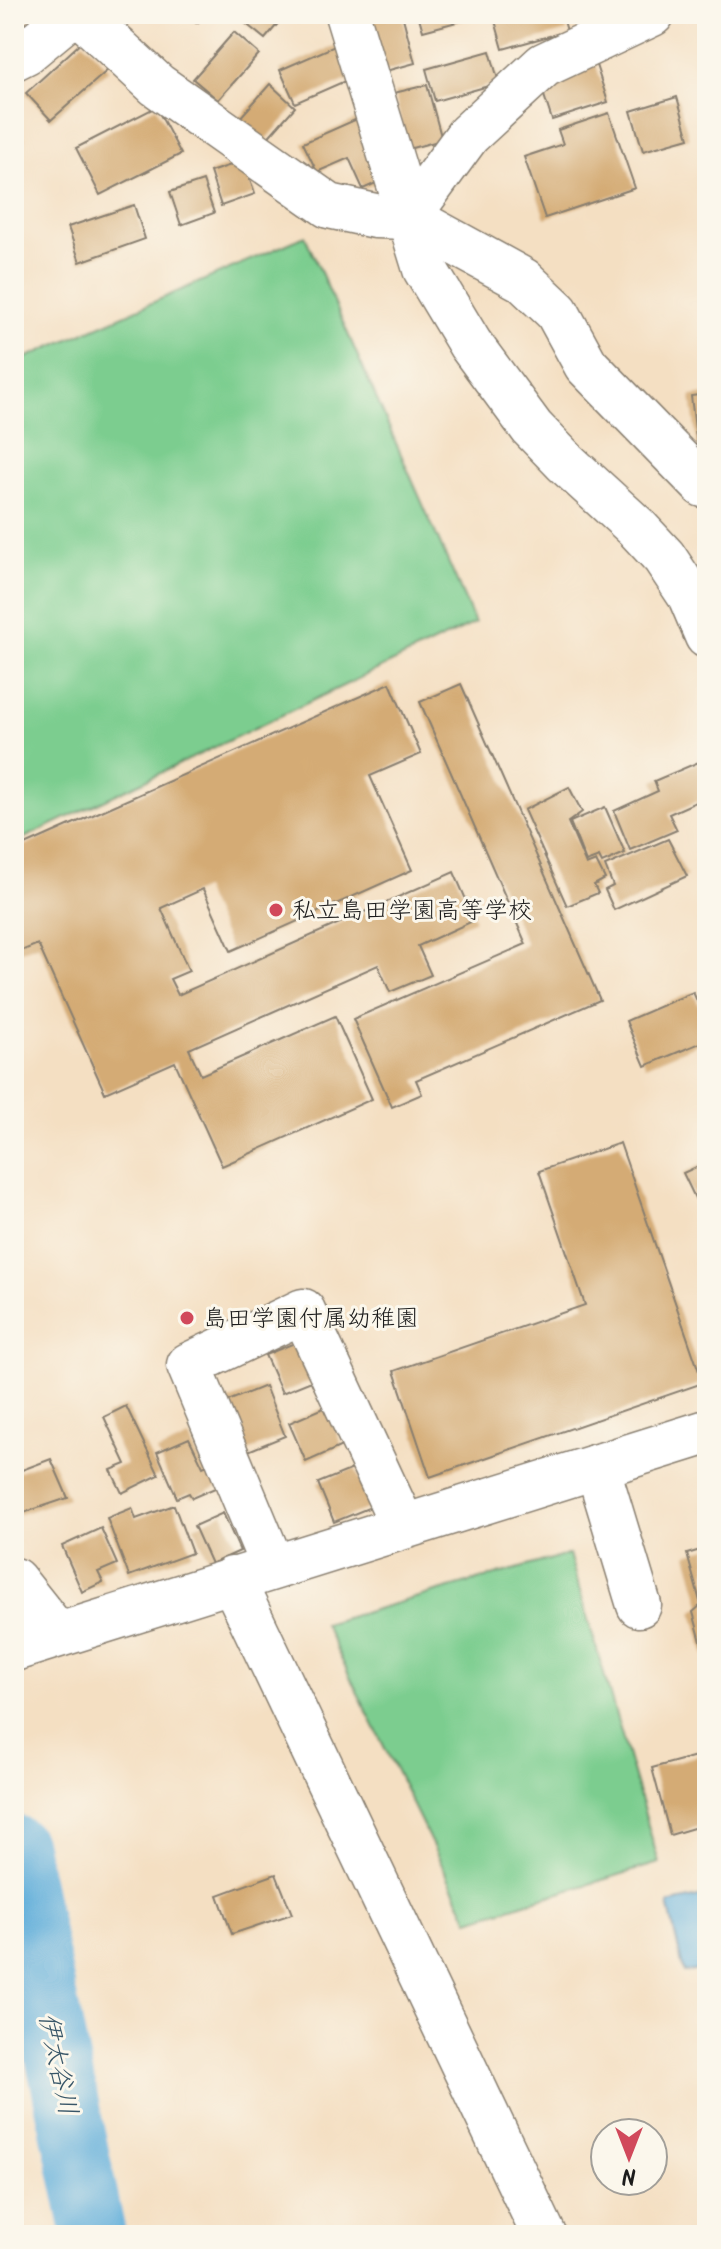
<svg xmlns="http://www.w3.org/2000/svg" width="721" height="2249" viewBox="0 0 721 2249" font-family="Kalam,'Klee One',sans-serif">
<rect width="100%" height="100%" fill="#fbf7ec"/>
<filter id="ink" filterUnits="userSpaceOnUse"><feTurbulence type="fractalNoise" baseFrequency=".0125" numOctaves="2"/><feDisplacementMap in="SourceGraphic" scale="16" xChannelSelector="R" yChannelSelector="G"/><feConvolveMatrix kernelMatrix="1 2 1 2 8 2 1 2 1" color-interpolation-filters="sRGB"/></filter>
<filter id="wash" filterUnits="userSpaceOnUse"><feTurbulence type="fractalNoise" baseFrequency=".006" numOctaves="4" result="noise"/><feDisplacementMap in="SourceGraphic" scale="32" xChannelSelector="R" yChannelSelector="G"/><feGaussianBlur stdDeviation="1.8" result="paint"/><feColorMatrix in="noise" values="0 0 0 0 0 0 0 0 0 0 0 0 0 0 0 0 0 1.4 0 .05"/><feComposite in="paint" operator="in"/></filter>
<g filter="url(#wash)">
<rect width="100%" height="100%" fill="#f4dfc2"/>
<g fill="#7ccd8f" stroke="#4c7456" stroke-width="2">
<polygon points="305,236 475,623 14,843 14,363"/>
<polygon points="569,1554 659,1863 469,1920 324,1624"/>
</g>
<polygon fill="#61aeda" stroke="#3e657b" stroke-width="2" points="707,1895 707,1968 684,1973 668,1904"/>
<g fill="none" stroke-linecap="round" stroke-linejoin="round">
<polyline stroke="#61aeda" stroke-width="64" points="14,1847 94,2235"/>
</g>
<g id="blocks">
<g fill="#d4ab75">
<polygon points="176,14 202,14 198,23"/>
<polygon points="234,14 286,14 265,39"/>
<polygon points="378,14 402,14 415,63 382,72 367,17"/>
<polygon points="418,14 483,14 483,15 423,31"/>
<polygon points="504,14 562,14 567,31 503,49 494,17"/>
<polygon points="234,32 259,54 218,100 193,79"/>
<polygon points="83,41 109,69 51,120 26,93"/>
<polygon points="337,45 352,78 295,103 280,70"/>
<polygon points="490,51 499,83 435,101 426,69"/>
<polygon points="595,62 608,102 552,120 539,80"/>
<polygon points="270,84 295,107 264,142 239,119"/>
<polygon points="427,85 442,140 408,149 394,93"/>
<polygon points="677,97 689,138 643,151 631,111"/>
<polygon points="156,107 181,154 100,195 76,148"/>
<polygon points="14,109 25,140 14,143"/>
<polygon points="609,113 635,188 545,218 524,157 563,144 558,130"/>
<polygon points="357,119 385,179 363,189 349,158 317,172 303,143"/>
<polygon points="243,161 255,194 221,206 210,172"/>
<polygon points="203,181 214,213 181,225 170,192"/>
<polygon points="134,205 145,239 80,262 68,227"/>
<polygon points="707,394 707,443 697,445 691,396"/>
<polygon points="390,683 421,754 370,776 412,870 231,951 203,889 161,908 189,971 170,979 178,995 454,872 475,920 418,946 431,975 390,992 378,965 189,1049 201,1075 335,1016 372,1099 222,1166 175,1062 105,1093 38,944 14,954 14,850"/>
<polygon points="461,684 600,1000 416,1080 422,1094 392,1107 353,1019 526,944 420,702"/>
<polygon points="701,761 707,774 707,797 669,814 677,830 630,850 614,811 658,791 654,781"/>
<polygon points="569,787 582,812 568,822 586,865 596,861 605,879 594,885 598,893 567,906 524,810"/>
<polygon points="605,807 625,853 602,863 599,857 586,862 570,822"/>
<polygon points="668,839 687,876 614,910 605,890 613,886 605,866"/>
<polygon points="693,992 707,1023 707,1040 645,1066 626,1021"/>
<polygon points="620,1143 703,1383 430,1477 394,1371 585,1305 539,1171"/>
<polygon points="707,1162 707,1213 703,1215 683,1173"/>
<polygon points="302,1340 319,1378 282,1393 265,1355"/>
<polygon points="265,1386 285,1436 248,1451 218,1405"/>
<polygon points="126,1406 159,1475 122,1493 111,1470 126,1464 104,1417"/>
<polygon points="326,1407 342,1446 306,1462 289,1423"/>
<polygon points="189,1438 203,1467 212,1463 222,1485 192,1498 189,1493 177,1498 157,1452"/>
<polygon points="51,1459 68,1498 14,1516 14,1473"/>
<polygon points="355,1468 371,1507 334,1522 318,1483"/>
<polygon points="174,1505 192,1553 129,1576 107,1518 132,1508 136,1519"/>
<polygon points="223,1513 240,1551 211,1564 194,1526"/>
<polygon points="101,1528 117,1564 98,1572 103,1582 82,1592 62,1546"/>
<polygon points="707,1548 707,1659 706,1660 693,1612 701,1605 687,1554"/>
<polygon points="707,1753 707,1824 670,1835 652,1768"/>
<polygon points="276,1874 292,1914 232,1934 218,1895"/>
</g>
</g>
</g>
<g filter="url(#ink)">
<use href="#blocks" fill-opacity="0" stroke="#887e6f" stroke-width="2"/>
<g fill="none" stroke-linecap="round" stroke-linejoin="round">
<defs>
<g id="minor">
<polyline points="80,14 157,85 329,206 375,216 408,217 523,280 557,312 586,365 703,485"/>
<polyline points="347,14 425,269 470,344 532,428 565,462 636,527 664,557 690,596 707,636"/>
<polyline points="14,58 26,52 72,14"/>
<polyline points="408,217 468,135 544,65 652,14"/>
<polyline points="597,1466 639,1605"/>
<polyline points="273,1567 189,1365 303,1311 403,1526"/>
<polyline points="232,1579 544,2235"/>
<polyline points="14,1580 57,1634"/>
<polyline points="14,1649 707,1432"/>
</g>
</defs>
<use href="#minor" stroke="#887e6f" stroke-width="47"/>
<use href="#minor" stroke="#fff" stroke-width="44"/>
</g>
</g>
<g fill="#d1495b" stroke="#fbf7ec" stroke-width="3">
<circle cx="276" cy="910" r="8"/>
<circle cx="187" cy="1318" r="8"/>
</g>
<g text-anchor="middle" stroke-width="6" stroke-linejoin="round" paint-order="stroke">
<g font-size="24" fill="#1c1c1c" stroke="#fbf7ec" text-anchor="start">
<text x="292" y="918">私立島田学園高等学校</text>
<text x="203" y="1326">島田学園付属幼稚園</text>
</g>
<g font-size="26" font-style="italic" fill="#385668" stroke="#fbf7ec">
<text transform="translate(59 2064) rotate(78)" y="9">伊太谷川</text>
</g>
</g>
<rect width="721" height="2249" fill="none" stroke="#fbf7ec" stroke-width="48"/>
<g transform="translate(629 2157) rotate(180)"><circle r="38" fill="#fbf7ec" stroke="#a29f99" stroke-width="2"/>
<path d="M0-6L14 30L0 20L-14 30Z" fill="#d1495b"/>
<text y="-12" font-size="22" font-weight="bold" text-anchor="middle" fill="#1c1c1c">N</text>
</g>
</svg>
